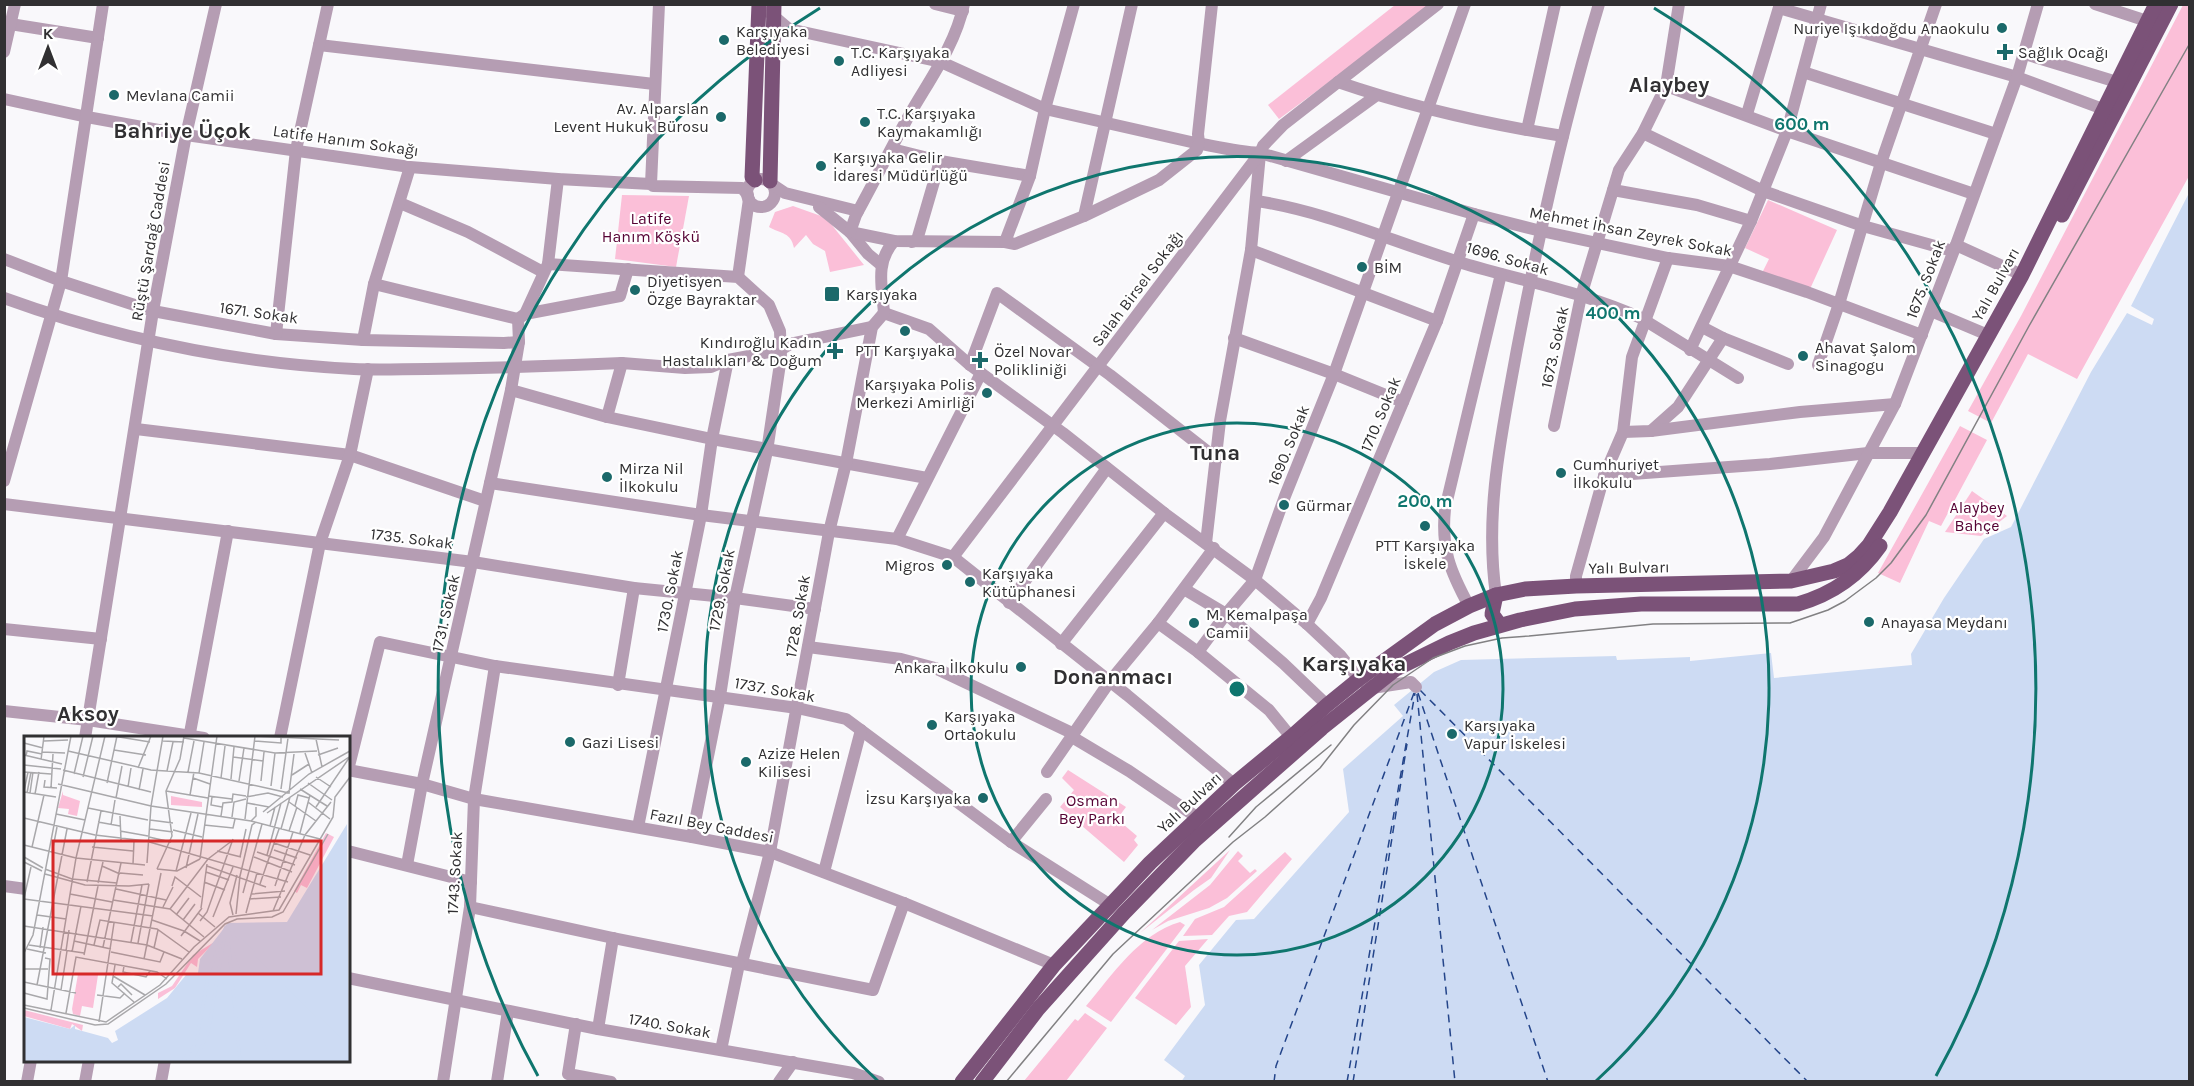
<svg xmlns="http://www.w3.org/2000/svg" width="2194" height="1086" viewBox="0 0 2194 1086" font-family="Karla,sans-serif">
<rect width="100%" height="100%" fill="#f9f8fb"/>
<g fill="#fbbfd8">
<polygon points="1395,5 1433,5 1279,119 1268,105"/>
<polygon points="2183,5 2189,5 2189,176 2077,379 2028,354 1991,423 1968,411 2021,316"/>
<polygon points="622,195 689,196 676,267 615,259"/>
<polygon points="1768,200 1837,230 1810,289 1762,273 1769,259 1745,248"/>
<path d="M793,206L821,216L831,224L864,265L830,272L825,251L813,244L806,235L794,248C791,232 781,234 769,227L775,212Z"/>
<polygon points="1960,426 1987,440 1941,526 1929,521 1900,583 1878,573"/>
<polygon points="1972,491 2007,516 1981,536 1945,532"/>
<polygon points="1068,770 1126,807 1117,819 1137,836 1134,840 1138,845 1124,862 1060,807 1074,790 1062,778"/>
<polygon points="1230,850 1211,878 1194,890 1140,933"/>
<polygon points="1238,851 1243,856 1238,861 1250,873 1255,869 1257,871 1227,898 1209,908 1168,921 1152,930 1210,885"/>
<polygon points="1285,852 1292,859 1247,912 1229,916 1212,935 1183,936 1195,919 1224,907"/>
<path d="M1180,922L1185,925L1111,1022L1086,1006C1113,974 1139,934 1180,922Z"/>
<polygon points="1208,939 1185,966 1191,1007 1176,1025 1135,998 1179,941"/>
<polygon points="1085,1013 1107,1028 1066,1081 1024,1081 1075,1019 1078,1021"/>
</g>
<polygon fill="#cddbf3" points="2189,193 2189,1081 1181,1082 1185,1076 1164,1060 1205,1005 1199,965 1236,920 1254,919 1349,812 1343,769 1403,716 1394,705 1434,672 1461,660 1616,656 1617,660 1690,657 1690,661 1771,653 1774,678 1912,665 1911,654 1944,598 1984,539 2011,527 2091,372 2127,313 2152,325 2154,319 2131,306"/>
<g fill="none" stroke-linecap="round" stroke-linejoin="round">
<g stroke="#24458a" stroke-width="1.5" stroke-dasharray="8 6" stroke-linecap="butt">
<polyline points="1420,690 1808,1082"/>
<polyline points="1418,693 1548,1082"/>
<polyline points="1417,694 1455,1082"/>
<polyline points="1274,1082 1276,1066 1414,693"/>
<polyline points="1347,1082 1415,693"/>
<polyline points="1353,1082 1407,744"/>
</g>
<g stroke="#b59db3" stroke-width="12">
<polyline points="935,4 963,11"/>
<polyline points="2095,4 2147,21"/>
<polyline points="1779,8 2017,77 2103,109"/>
<path d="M769,12L789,29L941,62L1045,109L1191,142C1214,146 1237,152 1260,153L1474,214L1541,231L1668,258L1729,266L1807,292L1922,335"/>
<polyline points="4,23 98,38"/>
<polyline points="319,45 654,84"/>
<polyline points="4,52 15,4"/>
<polyline points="2025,54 2117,82"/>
<polyline points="1803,72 1996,134"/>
<path d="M1338,82C1411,107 1486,124 1563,136"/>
<polyline points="1666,86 1787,131 1974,194"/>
<polyline points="4,99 87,117 186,135 410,167 558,179 651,184 653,186 742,188 748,195"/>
<polyline points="1747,114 1780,4"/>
<polyline points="1527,130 1555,4"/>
<polyline points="1643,133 1763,191 1863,226 1953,251"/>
<polyline points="1199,143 1198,134 1212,4"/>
<polyline points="892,149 940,161 1030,176"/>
<polyline points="1286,161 1377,95"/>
<circle cx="761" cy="193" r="14"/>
<polyline points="651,184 659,4"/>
<polyline points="773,185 785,193 858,211"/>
<polyline points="1613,190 1697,205 1751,221"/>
<path d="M1257,201C1328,212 1393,242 1462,263C1522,281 1584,292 1641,318L1738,378"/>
<polyline points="400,203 468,232 543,272"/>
<polyline points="819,207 850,232 868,254 880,264"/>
<polyline points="1084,216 1132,4"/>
<polyline points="850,232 894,241 1005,242 1015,244 1084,216 1159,180 1197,150 1199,143"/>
<path d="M850,232L856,215C873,184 889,152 906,121C927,83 955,47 964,4"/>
<polyline points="912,242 917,240 940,161"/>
<polyline points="1005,242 1030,176 1045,109 1074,4"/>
<polyline points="1956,245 2022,275"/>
<polyline points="1251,250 1437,321"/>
<polyline points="4,259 61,281 153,311 276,334 363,340 504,343 519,342"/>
<polyline points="548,264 738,277 769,305 780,331 781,357 767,451 735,598 720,696 692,837"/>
<polyline points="738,277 749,199"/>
<polyline points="374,284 518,319"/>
<path d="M4,298C117,339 235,363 354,369C378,370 403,369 427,369C492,368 557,366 622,363"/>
<polyline points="1931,311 1988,335"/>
<polyline points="884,313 929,329 970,365 1063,433 1164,513 1255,580 1307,624 1340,655 1359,679 1372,688 1411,682 1416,687"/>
<path d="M884,313C882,286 875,263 894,241"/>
<polyline points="525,314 620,296 628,269"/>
<polyline points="1702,327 1723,338 1788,364"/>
<polyline points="276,334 296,150 328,4"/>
<polyline points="1234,338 1334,374 1403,402"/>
<polyline points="363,340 374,284 410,167"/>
<polyline points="1690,350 1751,221 1787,131 1821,4"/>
<polyline points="970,365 997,293 1110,375 1217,459"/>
<polyline points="1818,365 1839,304 1881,163 1936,4"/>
<polyline points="511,390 607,417 712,439 927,478"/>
<polyline points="607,417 622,363 685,368 711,367 728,360 780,350 790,344 872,327"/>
<polyline points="1554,426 1581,296 1619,170 1643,133 1666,86 1679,4"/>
<polyline points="136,429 350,455 485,501"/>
<polyline points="1651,431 1678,407 1723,338"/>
<polyline points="1623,432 1651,431 1800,412 1895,404"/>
<polyline points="1604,476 1770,464 1868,453 1922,453"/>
<polyline points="4,481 61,281 103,4"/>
<polyline points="490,483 701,515 897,539 953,557 1127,695 1234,784"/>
<polyline points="4,504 473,562 634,588 735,598 815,609"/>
<polyline points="897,539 981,373"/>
<polyline points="1206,543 1220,421 1251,250 1260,154"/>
<polyline points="953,557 1260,153 1263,146 1283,125 1438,4"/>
<polyline points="1791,581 1824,537 1895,404 1956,245 2017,77 2038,4"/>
<polyline points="1576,586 1576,576 1604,476 1623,432 1632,357 1668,258"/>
<polyline points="1184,589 1226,614 1283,663 1327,705"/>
<path d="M1496,595C1484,511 1502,432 1517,349C1539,233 1565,117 1599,4"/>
<polyline points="1009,603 1107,468"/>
<path d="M1469,606C1450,571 1441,549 1445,509L1501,274"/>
<polyline points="1158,623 1198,652 1269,710 1291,737"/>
<polyline points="1307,624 1321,598 1437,321 1474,214"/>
<polyline points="4,629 101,639"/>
<polyline points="1061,644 1164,513"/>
<polyline points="808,647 901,659 935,668 1074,734"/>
<polyline points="1198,652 1226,614 1255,580 1285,496 1334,374 1465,4"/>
<polyline points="618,685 634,588"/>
<polyline points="4,711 88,720 204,738"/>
<polyline points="1072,737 1129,771 1198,818"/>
<polyline points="85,738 153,311 186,135 216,4"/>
<polyline points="189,738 228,531"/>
<polyline points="280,738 320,543 350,455 368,369"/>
<polyline points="348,770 380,642 495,666 797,708 846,719 1011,842 1109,904"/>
<polyline points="348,770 422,784 474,799 692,837 770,852 904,903 1054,965"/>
<polyline points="1047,772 1110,681 1158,623 1214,548"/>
<polyline points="638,827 701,515 712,439 728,360"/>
<polyline points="1011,842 1046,799"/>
<polyline points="348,851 471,882"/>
<polyline points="407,865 422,784 511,390 519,342 518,319 525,314 548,264 558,179"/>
<polyline points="824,872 861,730"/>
<polyline points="4,886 26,889"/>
<polyline points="470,907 613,938 873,990 904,903"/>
<polyline points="742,963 770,852 829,532 846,463 872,327 884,313"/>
<polyline points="348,978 598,1029 853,1073 879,1082"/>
<polyline points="576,1024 568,1074 611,1082"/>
<polyline points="598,1029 613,938"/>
<polyline points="721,1050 739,964"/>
<polyline points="27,1082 31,1060"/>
<polyline points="85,1082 89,1060"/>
<polyline points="161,1082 165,1060"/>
<polyline points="443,1082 470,907 474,799 495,666"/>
<polyline points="497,1082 508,1011"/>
<polyline points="779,1082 793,1062"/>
</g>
<g stroke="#7b5278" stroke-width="15">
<polyline points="755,180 752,177 759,4"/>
<polyline points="770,181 774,4"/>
<polyline points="2062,215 2171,4"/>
<polyline points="1496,595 1492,614 1500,625"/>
<polyline points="962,1082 1054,965 1150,863 1234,784 1291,737 1327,705 1359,679 1435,624 1469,606 1496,595 1525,589 1576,586 1791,581 1834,571 1848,565 1859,556 1869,545 1890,512 2022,275 2156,4"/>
<path d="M982,1082L1038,1009L1124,913L1195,840L1322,728L1396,669L1449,643L1474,633L1520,620L1575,609L1641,604H1798C1833,594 1859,576 1880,546"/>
</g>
<g stroke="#828183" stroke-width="1.5">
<polyline points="1229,837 1256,807 1331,745"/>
<polyline points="1006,1082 1113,954 1233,842 1265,817 1320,768 1354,725 1393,685 1433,658 1465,646 1502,638 1529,636 1653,624 1790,623 1828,610 1845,601 1876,578 1891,563 1926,515 2029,326 2190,43"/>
</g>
</g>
<g fill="none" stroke="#0f766e" stroke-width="3">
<circle cx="1237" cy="689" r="266"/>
<path d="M878 1081A532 532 0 1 1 1596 1081"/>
<path d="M538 1076A799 799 0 0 1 820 8M1654 8A799 799 0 0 1 1936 1076"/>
</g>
<g fill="#1b696a" stroke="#fff" stroke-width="2">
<circle cx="2002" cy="28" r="6"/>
<circle cx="724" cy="40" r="6"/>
<path d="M2002 43h6v6h6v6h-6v6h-6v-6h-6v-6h6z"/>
<circle cx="839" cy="61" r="6"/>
<circle cx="114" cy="95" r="6"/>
<circle cx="721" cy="117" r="6"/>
<circle cx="865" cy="122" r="6"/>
<circle cx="821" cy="166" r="6"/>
<circle cx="1362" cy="267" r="6"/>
<circle cx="635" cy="290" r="6"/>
<rect x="824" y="286" width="16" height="16" rx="3"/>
<circle cx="905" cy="331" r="6"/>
<path d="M832 342h6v6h6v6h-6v6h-6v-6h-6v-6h6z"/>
<circle cx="1803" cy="356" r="6"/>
<path d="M977 351h6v6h6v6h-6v6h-6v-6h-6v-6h6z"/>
<circle cx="987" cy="393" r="6"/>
<circle cx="1561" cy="473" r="6"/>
<circle cx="607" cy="477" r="6"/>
<circle cx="1284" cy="505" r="6"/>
<circle cx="1425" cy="526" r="6"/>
<circle cx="947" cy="565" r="6"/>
<circle cx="970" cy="582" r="6"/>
<circle cx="1869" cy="622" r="6"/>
<circle cx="1194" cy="623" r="6"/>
<circle cx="1021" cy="667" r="6"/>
<circle cx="932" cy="725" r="6"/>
<circle cx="1452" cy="734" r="6"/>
<circle cx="570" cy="742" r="6"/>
<circle cx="746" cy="762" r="6"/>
<circle cx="983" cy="798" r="6"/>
</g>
<g text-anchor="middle" stroke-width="4.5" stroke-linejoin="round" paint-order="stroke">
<g font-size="16" fill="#313032" stroke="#fff" text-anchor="start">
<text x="1990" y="34" text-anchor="end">Nuriye Işıkdoğdu Anaokulu</text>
<text x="736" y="37">Karşıyaka<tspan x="736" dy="18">Belediyesi</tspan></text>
<text x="851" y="58">T.C. Karşıyaka<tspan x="851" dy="18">Adliyesi</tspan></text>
<text x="2018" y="58">Sağlık Ocağı</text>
<text x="126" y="101">Mevlana Camii</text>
<text x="709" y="114" text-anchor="end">Av. Alparslan<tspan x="709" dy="18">Levent Hukuk Bürosu</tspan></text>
<text x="877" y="119">T.C. Karşıyaka<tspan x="877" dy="18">Kaymakamlığı</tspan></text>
<text x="833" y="163">Karşıyaka Gelir<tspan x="833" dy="18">İdaresi Müdürlüğü</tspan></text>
<text x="1374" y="273">BİM</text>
<text x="647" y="287">Diyetisyen<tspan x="647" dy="18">Özge Bayraktar</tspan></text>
<text x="846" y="300">Karşıyaka</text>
<text x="822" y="348" text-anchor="end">Kındıroğlu Kadın<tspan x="822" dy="18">Hastalıkları &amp; Doğum</tspan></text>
<text x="1815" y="353">Ahavat Şalom<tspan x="1815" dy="18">Sinagogu</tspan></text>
<text x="905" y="356" text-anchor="middle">PTT Karşıyaka</text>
<text x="994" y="357">Özel Novar<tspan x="994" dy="18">Polikliniği</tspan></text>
<text x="975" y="390" text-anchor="end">Karşıyaka Polis<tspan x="975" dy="18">Merkezi Amirliği</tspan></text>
<text x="1573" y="470">Cumhuriyet<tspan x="1573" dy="18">İlkokulu</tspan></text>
<text x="619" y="474">Mirza Nil<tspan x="619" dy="18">İlkokulu</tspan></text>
<text x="1296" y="511">Gürmar</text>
<text x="1425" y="551" text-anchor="middle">PTT Karşıyaka<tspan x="1425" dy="18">İskele</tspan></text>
<text x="935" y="571" text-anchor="end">Migros</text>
<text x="982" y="579">Karşıyaka<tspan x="982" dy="18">Kütüphanesi</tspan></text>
<text x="1206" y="620">M. Kemalpaşa<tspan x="1206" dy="18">Camii</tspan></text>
<text x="1881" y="628">Anayasa Meydanı</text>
<text x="1009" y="673" text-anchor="end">Ankara İlkokulu</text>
<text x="944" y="722">Karşıyaka<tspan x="944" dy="18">Ortaokulu</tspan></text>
<text x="1464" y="731">Karşıyaka<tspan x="1464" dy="18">Vapur İskelesi</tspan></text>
<text x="582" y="748">Gazi Lisesi</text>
<text x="758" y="759">Azize Helen<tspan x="758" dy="18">Kilisesi</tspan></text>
<text x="971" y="804" text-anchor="end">İzsu Karşıyaka</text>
</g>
<g font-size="16" fill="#313032" stroke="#fff">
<text transform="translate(346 140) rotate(8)" y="6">Latife Hanım Sokağı</text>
<text transform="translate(1631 231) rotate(11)" y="6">Mehmet İhsan Zeyrek Sokak</text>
<text transform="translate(150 241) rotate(-80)" y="6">Rüştü Şardağ Caddesi</text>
<text transform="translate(1508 258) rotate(16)" y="6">1696. Sokak</text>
<text transform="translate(1925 279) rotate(-69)" y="6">1675. Sokak</text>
<text transform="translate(1995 284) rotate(-61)" y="6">Yalı Bulvarı</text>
<text transform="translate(1137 288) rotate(-53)" y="6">Salah Birsel Sokağı</text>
<text transform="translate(259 312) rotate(8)" y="6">1671. Sokak</text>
<text transform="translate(1554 347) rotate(-78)" y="6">1673. Sokak</text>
<text transform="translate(1380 414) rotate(-67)" y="6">1710. Sokak</text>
<text transform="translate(1288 445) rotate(-68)" y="6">1690. Sokak</text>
<text transform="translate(412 538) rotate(7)" y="6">1735. Sokak</text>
<text transform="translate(1629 567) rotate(-1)" y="6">Yalı Bulvarı</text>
<text transform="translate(721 590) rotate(-79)" y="6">1729. Sokak</text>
<text transform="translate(669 591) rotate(-79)" y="6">1730. Sokak</text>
<text transform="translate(445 613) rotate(-77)" y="6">1731. Sokak</text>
<text transform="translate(797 616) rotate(-80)" y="6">1728. Sokak</text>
<text transform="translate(775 689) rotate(10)" y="6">1737. Sokak</text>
<text transform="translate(1189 802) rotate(-43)" y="6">Yalı Bulvarı</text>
<text transform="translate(712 825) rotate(11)" y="6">Fazıl Bey Caddesi</text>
<text transform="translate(454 873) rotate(-87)" y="6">1743. Sokak</text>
<text transform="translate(670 1025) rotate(10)" y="6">1740. Sokak</text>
</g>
<g font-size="16" fill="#560234" stroke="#fff">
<text x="651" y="224">Latife<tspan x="651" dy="18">Hanım Köşkü</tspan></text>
<text x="1977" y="513">Alaybey<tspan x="1977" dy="18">Bahçe</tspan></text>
<text x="1092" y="806">Osman<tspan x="1092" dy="18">Bey Parkı</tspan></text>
</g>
<g font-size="22" font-weight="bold" fill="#313032" stroke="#fff">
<text x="1669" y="92">Alaybey</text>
<text x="182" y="138">Bahriye Üçok</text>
<text x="1215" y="460">Tuna</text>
<text x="1354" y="671">Karşıyaka</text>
<text x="1113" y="684">Donanmacı</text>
<text x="88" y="721">Aksoy</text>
</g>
</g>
<g transform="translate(24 736)">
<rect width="326" height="326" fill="#f9f8fb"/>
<path d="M39,55V59L56,65L53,80L44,78L45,73L34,72ZM147,60L178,66V71L147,69ZM302,97L310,101L283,152L277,149L273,157L270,155ZM192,205L174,223L173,231L167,227L151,252L134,263V257L148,250L169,219ZM54,238L74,239L69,272L58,270L56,280L49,278L48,273ZM0,274L59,289L58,295L48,288L46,293L0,280Z" fill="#fbbfd8"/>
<path d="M323,88L325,325H0V281L46,293L51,289V293L84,302L88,307L94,304L91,295L143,262L162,239L174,237L176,223L204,187L263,186Z" fill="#cddbf3"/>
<path fill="none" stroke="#cddbf3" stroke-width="3" d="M202,189L326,313M203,190L248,325M203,193L216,325M0,314L36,325M172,322L182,302M159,325L172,307L185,236L202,190M171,325L184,297L202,193"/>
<path fill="none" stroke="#a9a8ab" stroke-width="1.5" d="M89,0L126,6M231,0L315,4M160,2L251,17L293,15M292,3L298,31M20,5L44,4M139,5L160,6M231,5L257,7V2M0,7L19,12M90,14L122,19M44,15L127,34M18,16L41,17M281,17L288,37M0,19L38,28M294,19L314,12M2,20L3,15L18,18M209,21L239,25M17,24L20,0M0,29L37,33M114,32L127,0M39,34L127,56M126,34L175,37L265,57L270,18M143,35L149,6M0,36L27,38M164,36L170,5M175,37L180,6M50,38L59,0M268,39L285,28M59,41L69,0M292,41L307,51M169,42L186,48M197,42L201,10M207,43L210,11M21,44L20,51L33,52M215,45L220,12M237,45L240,16M83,47L93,0M284,47L308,64M34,48L127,70L227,85M247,50L251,17M104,51L107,32M27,52L29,18M257,53L264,2M276,53L303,70M115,54L119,33M0,55L4,36M142,55L184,62M0,56L32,61M3,57L7,36M6,57L9,36M11,58L15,36M166,59L170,36M184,60L208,63M188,61L187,69L198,71M222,61L244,57L259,61M92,62L98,30M265,66L292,85M284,66L306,83M223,67L245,71M271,70L274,59L285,62M232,71V80L227,85L296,103M292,71L325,22M64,72L124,84M239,76L285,38L326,15M243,77L325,21M32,78L61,84M96,80L97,104M197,80L199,67L208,66L209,58L222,60M208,81L210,66L222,63M0,82L71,99L122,105L264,146M221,83L231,0M126,84L149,87M74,86L96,90M87,89L91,64M180,89L209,92L211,83M246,90L251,71M126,93L149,96M257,93L266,61M149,94L178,101M96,95L124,100M265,95L273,71M276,97L286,59M125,101L147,106M250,107L286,119M0,109L52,122L121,129M8,111L20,59M68,111L109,115M250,114L273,122M193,115L217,121M233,116L271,129M28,117L33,91M243,119L257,67M0,121L19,132M216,121L222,93M230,121L268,136M176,123L193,0M0,126L18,135M123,127L127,70L139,0M109,128L110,105M78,130L96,138M183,130L242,151M162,132L174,78M21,133L48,143L93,147M133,133L148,100L142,55L156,23L160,0M133,133L153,135L176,123M152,135L167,77M182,136L205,144M96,137L119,139M21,138L61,149L105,150M63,146L77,75M180,146L201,154M74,147L79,126M236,148L255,93M105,150L125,148M148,150L151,141L177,161M251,150L269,96M92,153L142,164M219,157L238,88M46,158L88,166M228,158L261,155M0,162L7,131M0,163L129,180M225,163L257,161M89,164L146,173L180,201M139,171L149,151M177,172L183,128M146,173L184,123L209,104M249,175L281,99L307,66M174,177L191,191M222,177L233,137M212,178L216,140L228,89L232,86M13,179L42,183M152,179L165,162M209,179L206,167L213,139M189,181L209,131M128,184L160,195M159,184L171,168M176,185L183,176L209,103M0,190L123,209L158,223M160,195L176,205M157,200L178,172M50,205L87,213M107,206L118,149M114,207L125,148M5,209L60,217M70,209L76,184L133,193L165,216M79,211L97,127M16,212L19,191M130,212L134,194M3,213L22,217M42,215L45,194M48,216L57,170M87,216L136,226L140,216M0,217L9,199L47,0M60,219L74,150M120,223L137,137M91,229L88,247L110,266M100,230L99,236L122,241L126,235M0,233H24M89,240L121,259M0,246L52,257M13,249L43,93M94,251L97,248L108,259M37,254L43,215M0,257L23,263L26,223L21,222M73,259L96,262L101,257M0,269L82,286L136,249L170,211L205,181L255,174L309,81L311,61L326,41M0,272L71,289L84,288L142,248L201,188L213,183L248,181L259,176L304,98M27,274L52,122L81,0M42,277L52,221L133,236L143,243M75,286L90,187"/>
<path fill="#d62828" fill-opacity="0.15" stroke="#d62828" stroke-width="3" d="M29,105H297V238H29Z"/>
<rect width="326" height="326" fill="none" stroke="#313032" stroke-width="3"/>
</g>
<circle cx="1237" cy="689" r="9" fill="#0f766e" stroke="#fff" stroke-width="3"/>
<g font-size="18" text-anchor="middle" font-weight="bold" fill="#0f766e" stroke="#fff" stroke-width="4.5" stroke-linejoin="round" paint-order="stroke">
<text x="1802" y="130">600 m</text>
<text x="1613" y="319">400 m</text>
<text x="1425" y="507">200 m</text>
</g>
<rect width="2194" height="1086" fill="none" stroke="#313032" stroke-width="12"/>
<g transform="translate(48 48)" stroke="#ffffff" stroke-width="4.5" paint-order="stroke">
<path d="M0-4.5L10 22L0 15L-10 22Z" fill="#313032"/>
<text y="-9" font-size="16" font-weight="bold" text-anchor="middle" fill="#313032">K</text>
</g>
</svg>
